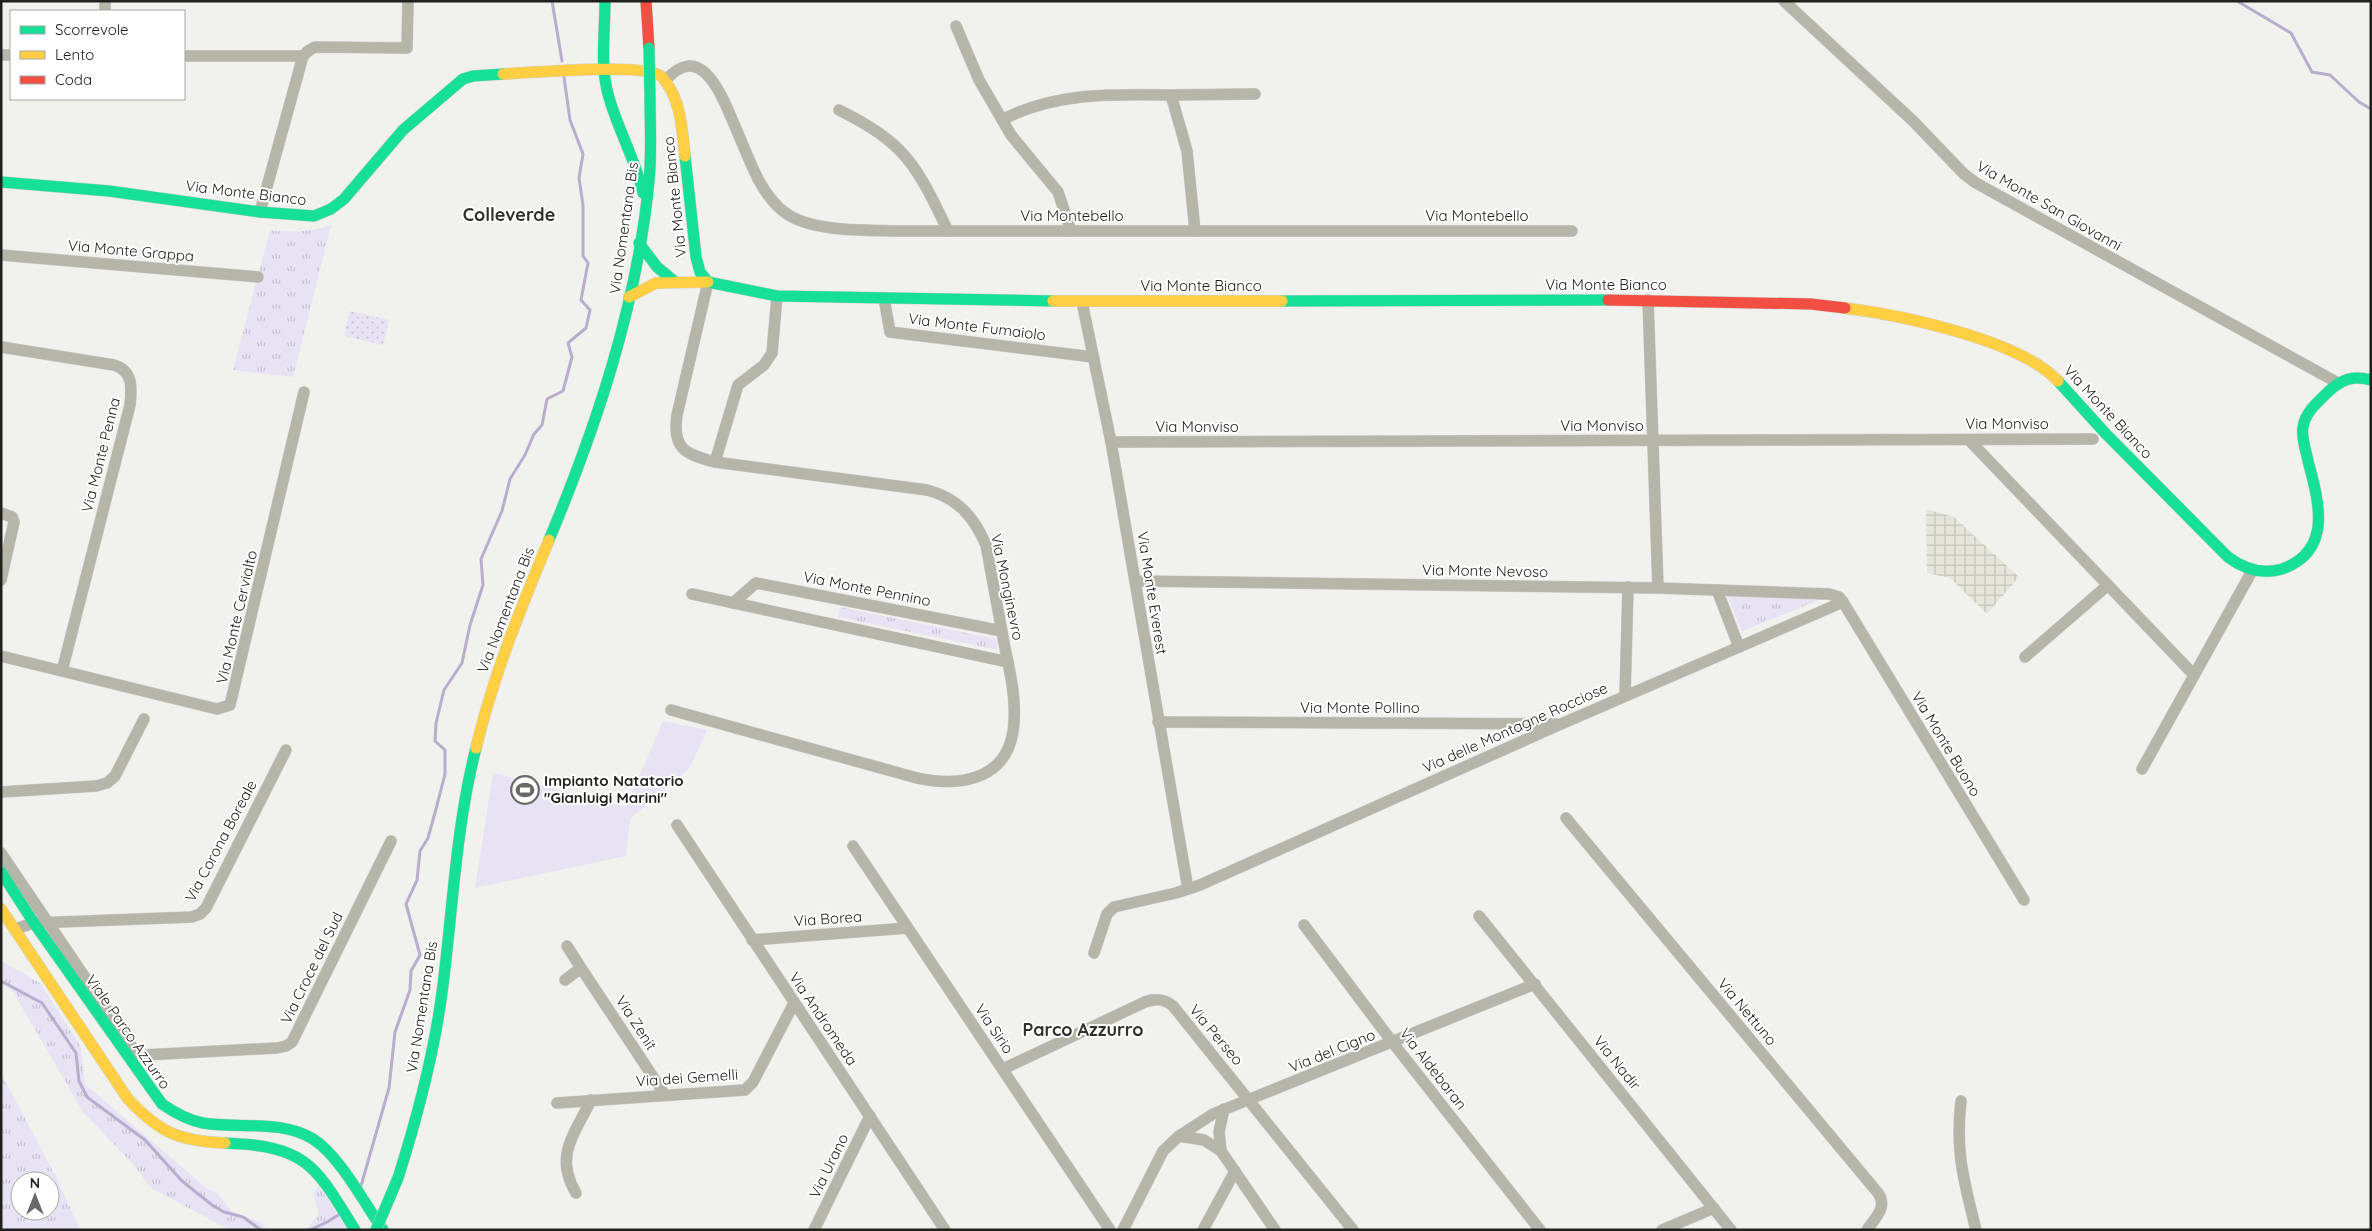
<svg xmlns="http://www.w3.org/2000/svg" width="2372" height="1231" viewBox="0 0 2372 1231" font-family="Quicksand,sans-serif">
<defs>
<pattern id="industrial-grid" width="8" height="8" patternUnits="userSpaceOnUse" patternTransform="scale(1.25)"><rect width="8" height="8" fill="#e5e5db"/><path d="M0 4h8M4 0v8" fill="none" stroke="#c4c4bc"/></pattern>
<pattern id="grass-tufts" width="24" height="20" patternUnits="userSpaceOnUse" patternTransform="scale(1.25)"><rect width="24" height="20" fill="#e8e2f5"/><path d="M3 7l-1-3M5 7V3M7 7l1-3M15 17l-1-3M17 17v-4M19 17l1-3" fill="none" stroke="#c7c2d2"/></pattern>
<pattern id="park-dots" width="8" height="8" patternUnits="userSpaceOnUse" patternTransform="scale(1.25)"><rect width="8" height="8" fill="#e8e2f5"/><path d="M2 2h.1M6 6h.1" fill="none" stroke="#c7c2d2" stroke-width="1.8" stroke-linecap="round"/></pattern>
</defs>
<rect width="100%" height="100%" fill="#f1f1ed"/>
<polygon fill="url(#industrial-grid)" points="1926,509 1954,517 2019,577 1987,614 1950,578 1927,573"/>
<g fill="url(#grass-tufts)" fill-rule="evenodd">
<path d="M331,225L293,377L233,370L270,230C291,233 311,232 331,225Z"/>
<polygon points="1726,593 1824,598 1742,631"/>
<polygon points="840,607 996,639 998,650 838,617"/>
<polygon points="1,961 40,983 81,1047 85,1084 206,1188 218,1194 231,1211 260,1222 268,1230 230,1230 151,1188 134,1165 83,1112 12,990 1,984"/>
<path d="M1,1073L56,1177L80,1230H1ZM20,1181H50V1211H20Z"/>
<polygon points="319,1186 347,1230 305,1230 319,1214 313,1194"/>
</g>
<polygon fill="url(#park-dots)" points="350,311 389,320 383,345 344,336"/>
<polygon fill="#e8e2f5" points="663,721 707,730 689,769 630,819 626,856 475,888 493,773 626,807"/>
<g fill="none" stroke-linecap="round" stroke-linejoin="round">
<g stroke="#b8adcd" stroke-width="3">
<polyline points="552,1 562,61"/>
<polyline points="2237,1 2291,33 2312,72 2330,75 2359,102 2371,109"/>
<polyline points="1,981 42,1003 76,1053 79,1081 87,1097 145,1140 182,1181 212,1205 224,1212 243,1217 261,1230"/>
<polyline points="361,1186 389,1088 395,1032 410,990 411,971 420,955 406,904 417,880 420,851 428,838 436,809 445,774 445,750 435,741 436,723 444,690 462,663 470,625 483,585 481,559 502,511 510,479 525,455 534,434 542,425 547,399 563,391 572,357 568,343 586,328 590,310 581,300 588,263 583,256 583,205 579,178 583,154 570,120 564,77"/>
<polyline points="310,1230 327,1222 340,1214"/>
</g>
<defs>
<g id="street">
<polyline points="1784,1 1913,121 1964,174 1976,183 2338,383"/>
<polyline points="105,11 105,1"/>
<polyline points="956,26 979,80 1011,135 1058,192 1071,231"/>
<polyline points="1,55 11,55"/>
<polyline points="184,56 303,56 260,212"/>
<polyline points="303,56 308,51 315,47 407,48 408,1"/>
<path d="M665,81C701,39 722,96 734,124C742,142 749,161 758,179C765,192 775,206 787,214C814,232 867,230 899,231H1572"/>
<polyline points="1171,95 1255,94"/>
<path d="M839,110C907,144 916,165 948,231"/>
<path d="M1002,120C1054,92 1113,94 1171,95L1187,151L1195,231"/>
<polyline points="1,255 258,277"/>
<polyline points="884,298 890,332 1093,357"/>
<polyline points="1648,300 1658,588"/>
<polyline points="1082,302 1111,442 1188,889"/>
<path d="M1,347L114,365C133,371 132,387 130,405L62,671"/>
<polyline points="1969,440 2194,675"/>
<polyline points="1111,442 2093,439"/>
<polyline points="715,462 738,385 764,365 772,353 777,296"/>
<polyline points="1,513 12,517 14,522 1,580"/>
<polyline points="1717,590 1739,647"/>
<polyline points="692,594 1008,662"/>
<polyline points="1843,602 2024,900"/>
<polyline points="733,603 756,583 1002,631"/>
<polyline points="1,656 217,709 230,705 304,392"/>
<polyline points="2025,657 2108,585"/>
<polyline points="1625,696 1628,587"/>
<path d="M671,710L917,778C964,788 1011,778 1014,722C1016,695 1009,668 1004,643C998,610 992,578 986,545C974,517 958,498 927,490L715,462C685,454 672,449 677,415L708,282"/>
<polyline points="1158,722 1557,724"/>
<polyline points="2142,769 2252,571"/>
<polyline points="1,792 96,786 107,783 115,776 144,719"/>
<path d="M1566,818L1878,1193C1888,1207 1875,1218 1867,1230"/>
<polyline points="677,825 945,1230"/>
<polyline points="853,846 1110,1230"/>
<polyline points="1,853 132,1047 138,1053 144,1055 277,1048 286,1046 292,1042 391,841"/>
<polyline points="1479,916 1731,1230"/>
<polyline points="1304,925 1393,1043 1540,1230"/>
<polyline points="15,929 34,923 192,917 200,914 206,908 286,750"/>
<polyline points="752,940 907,928"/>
<polyline points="567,946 581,968"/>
<polyline points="1094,953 1107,914 1114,907 1176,893 1200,885 1561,724 1843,602 1839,597 1829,594 1658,588 1136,581"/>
<polyline points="565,980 581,968 665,1095"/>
<path d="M1003,1069L1145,1002C1156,998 1164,999 1173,1006L1353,1230"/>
<path d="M1961,1101C1955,1152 1964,1181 1976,1230"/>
<polyline points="557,1103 745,1090 753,1082 794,1003"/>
<polyline points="1179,1136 1204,1140 1221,1151 1275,1230"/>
<polyline points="1221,1151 1219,1132 1224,1109"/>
<path d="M576,1193C554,1156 574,1135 591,1100"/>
<polyline points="814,1230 870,1116"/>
<polyline points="1123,1230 1163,1151 1179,1136 1213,1114 1535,984"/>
<polyline points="1203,1230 1235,1171"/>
<polyline points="1662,1230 1714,1208"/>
</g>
<g id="fast">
<path d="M605,1C605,32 600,64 608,94C617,128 635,158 643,193"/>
<polyline points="685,156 696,257 700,272 708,282 777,296 1053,301"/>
<polyline points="1,182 109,191 260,212 314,216 331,209 344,199 403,130 463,79 473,76 503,74"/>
<polyline points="639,243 657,267 674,281"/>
<polyline points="1282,301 1608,300"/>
<path d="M2058,381L2106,434L2228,557C2244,569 2262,575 2282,569C2333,551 2319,502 2308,461C2306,450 2301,438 2303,427C2305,412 2319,401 2329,391C2342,379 2354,375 2371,380"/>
<path d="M549,540C597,425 637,305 649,181C652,153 650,125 650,97"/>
<path d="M1,872L34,923L162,1104C175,1113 187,1120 203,1123C239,1129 280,1119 313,1139C339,1155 365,1204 383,1230"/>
<path d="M225,1143C307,1146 315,1165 355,1230"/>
<path d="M398,1178C418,1115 435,1051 443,985C453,906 456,826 476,748"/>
</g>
<g id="slow">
<path d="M503,74C528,73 649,62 662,77C681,98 682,129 685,156"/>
<polyline points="629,297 656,283 708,282"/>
<polyline points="1053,301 1282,301"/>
<path d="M1845,308C1901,315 2020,340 2058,381"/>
<path d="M476,748C493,676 521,608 549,540"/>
<path d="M1,909L128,1099C160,1133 179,1141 225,1143"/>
</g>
<g id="jam">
<polyline points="646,1 649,48"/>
<polyline points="1608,300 1811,304 1845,308"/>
</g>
</defs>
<use href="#street" stroke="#cfcfcd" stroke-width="12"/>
<use href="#fast" stroke="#cfcfcd" stroke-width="12"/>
<use href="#slow" stroke="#cfcfcd" stroke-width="12"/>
<use href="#jam" stroke="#cfcfcd" stroke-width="12"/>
<use href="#street" stroke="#b5b5aa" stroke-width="11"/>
<use href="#fast" stroke="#16e098" stroke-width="11"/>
<use href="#slow" stroke="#ffcf43" stroke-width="11"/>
<use href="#jam" stroke="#f24e42" stroke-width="11"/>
<defs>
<g id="fast-bridge">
<polyline points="649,48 650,97"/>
<polyline points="376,1230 398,1178"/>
</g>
</defs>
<use href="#fast-bridge" stroke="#cfcfcd" stroke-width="12" stroke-linecap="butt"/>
<use href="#fast-bridge" stroke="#16e098" stroke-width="11"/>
</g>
<defs>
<symbol id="stadium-ring" viewBox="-11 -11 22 22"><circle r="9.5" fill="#fff" stroke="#696966" stroke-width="1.5"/><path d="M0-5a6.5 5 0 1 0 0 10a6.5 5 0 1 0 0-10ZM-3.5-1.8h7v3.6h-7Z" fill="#696966"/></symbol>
</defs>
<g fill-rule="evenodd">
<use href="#stadium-ring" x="509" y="774" width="32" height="32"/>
</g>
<g text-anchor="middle" stroke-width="4" stroke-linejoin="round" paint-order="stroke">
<g font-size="15" fill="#20201d" stroke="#fff">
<text transform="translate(246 193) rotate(7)" y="5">Via Monte Bianco</text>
<text transform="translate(675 197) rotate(-96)" y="5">Via Monte Bianco</text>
<text transform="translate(2049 206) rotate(30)" y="5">Via Monte San Giovanni</text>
<text x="1072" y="221">Via Montebello</text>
<text x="1477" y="221">Via Montebello</text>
<text transform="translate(624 228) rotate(-82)" y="5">Via Nomentana Bis</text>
<text transform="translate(131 251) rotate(5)" y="5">Via Monte Grappa</text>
<text x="1606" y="290">Via Monte Bianco</text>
<text x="1201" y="291">Via Monte Bianco</text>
<text transform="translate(977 327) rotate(7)" y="5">Via Monte Fumaiolo</text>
<text transform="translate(2108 412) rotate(47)" y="5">Via Monte Bianco</text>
<text x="2007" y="429">Via Monviso</text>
<text x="1602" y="431">Via Monviso</text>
<text x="1197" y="432">Via Monviso</text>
<text transform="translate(101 455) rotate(-76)" y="5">Via Monte Penna</text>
<text transform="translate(1485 571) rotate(1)" y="5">Via Monte Nevoso</text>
<text transform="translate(1007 587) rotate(78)" y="5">Via Monginevro</text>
<text transform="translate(867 589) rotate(11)" y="5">Via Monte Pennino</text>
<text transform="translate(1152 593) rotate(81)" y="5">Via Monte Everest</text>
<text transform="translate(506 610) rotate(-69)" y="5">Via Nomentana Bis</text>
<text transform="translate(237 617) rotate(-77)" y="5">Via Monte Cervialto</text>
<text x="1360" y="713">Via Monte Pollino</text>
<text transform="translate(1515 728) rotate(-24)" y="5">Via delle Montagne Rocciose</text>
<text transform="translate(1946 744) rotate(59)" y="5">Via Monte Buono</text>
<text transform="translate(221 841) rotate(-62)" y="5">Via Corona Boreale</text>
<text transform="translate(828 919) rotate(-4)" y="5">Via Borea</text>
<text transform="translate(312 968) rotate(-64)" y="5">Via Croce del Sud</text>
<text transform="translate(422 1007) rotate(-81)" y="5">Via Nomentana Bis</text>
<text transform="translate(1747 1012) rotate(50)" y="5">Via Nettuno</text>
<text transform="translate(823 1019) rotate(56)" y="5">Via Andromeda</text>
<text transform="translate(636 1023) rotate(57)" y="5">Via Zenit</text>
<text transform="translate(994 1029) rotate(56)" y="5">Via Sirio</text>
<text transform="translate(128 1032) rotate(55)" y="5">Viale Parco Azzurro</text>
<text transform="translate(1216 1035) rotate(50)" y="5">Via Perseo</text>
<text transform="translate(1332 1051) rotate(-22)" y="5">Via del Cigno</text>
<text transform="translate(1617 1063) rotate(51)" y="5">Via Nadir</text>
<text transform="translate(1433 1069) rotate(52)" y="5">Via Aldebaran</text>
<text transform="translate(687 1078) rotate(-4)" y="5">Via dei Gemelli</text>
<text transform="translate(829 1166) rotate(-64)" y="5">Via Urano</text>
</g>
<g font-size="15" font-weight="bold" fill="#20201d" stroke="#fff" text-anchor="start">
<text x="544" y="786">Impianto Natatorio<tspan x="544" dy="17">"Gianluigi Marini"</tspan></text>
</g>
<g font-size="18" font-weight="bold" fill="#30302a" stroke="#fff">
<text x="509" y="221">Colleverde</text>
<text x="1083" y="1036">Parco Azzurro</text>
</g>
</g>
<rect width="2372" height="1231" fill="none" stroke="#20201d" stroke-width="5"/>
<rect x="10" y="10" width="175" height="90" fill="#ffffff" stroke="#a6a6a5"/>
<rect x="20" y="26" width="25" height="8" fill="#16e098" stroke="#a6a6a5"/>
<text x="55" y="35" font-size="15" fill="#20201d">Scorrevole</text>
<rect x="20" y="51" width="25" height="8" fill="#ffcf43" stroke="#a6a6a5"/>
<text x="55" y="60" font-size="15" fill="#20201d">Lento</text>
<rect x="20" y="76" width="25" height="8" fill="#f24e42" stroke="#a6a6a5"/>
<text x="55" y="85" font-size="15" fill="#20201d">Coda</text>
<g transform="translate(35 1196)"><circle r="24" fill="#ffffff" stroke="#a6a6a5"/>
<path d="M0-4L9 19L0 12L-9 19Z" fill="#696966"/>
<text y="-8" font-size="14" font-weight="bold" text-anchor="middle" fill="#20201d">N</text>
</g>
</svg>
